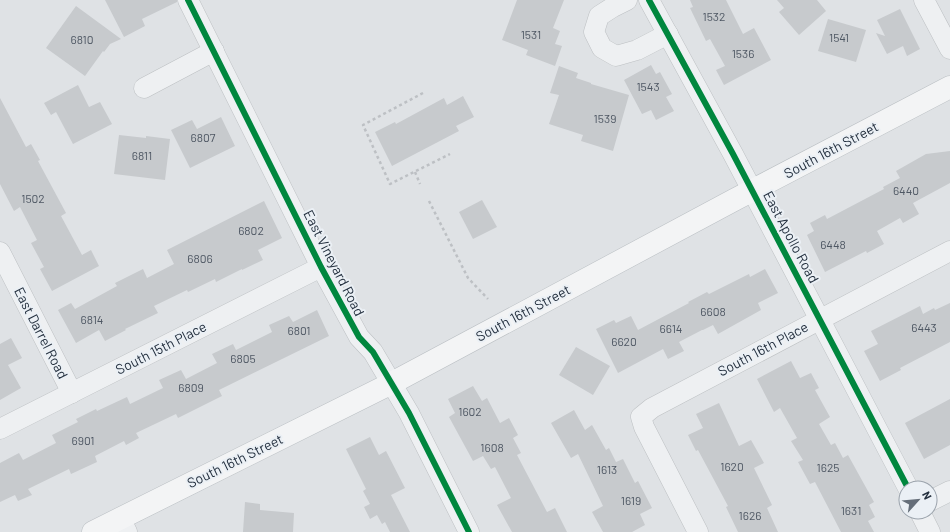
<svg xmlns="http://www.w3.org/2000/svg" width="950" height="532" viewBox="0 0 950 532" font-family="Barlow,sans-serif">
<rect width="100%" height="100%" fill="#dfe2e5"/>
<g fill="#c7cacd">
<polygon points="105,0 177,0 177,2 142,19 145,26 124,37"/>
<polygon points="517,0 564,0 553,28 560,31 555,44 562,46 555,66 526,55 528,50 502,40"/>
<polygon points="690,0 726,0 743,34 754,28 771,60 724,85 716,70 725,66 710,39 706,41 690,8 693,7"/>
<polygon points="777,0 817,0 826,11 799,35 779,12 784,8"/>
<polygon points="76,6 121,39 110,44 104,52 103,51 85,76 46,48"/>
<polygon points="900,9 920,49 907,56 903,46 887,54 876,33 885,36 877,20"/>
<polygon points="828,19 866,30 856,62 818,51"/>
<polygon points="651,65 656,74 660,72 672,94 666,97 674,111 656,120 651,110 642,114 624,80"/>
<polygon points="559,66 578,73 576,78 591,83 591,84 629,95 613,151 581,141 583,135 549,124 559,95 550,93"/>
<polygon points="78,85 89,107 100,102 112,124 73,144 56,112 51,115 44,103"/>
<polygon points="463,96 474,117 456,126 459,131 392,166 375,132 395,122 396,124 444,98 447,105"/>
<polygon points="0,98 26,147 31,144 40,160 38,161 66,213 61,216 82,255 91,250 99,266 52,291 40,269 44,267 31,243 37,240 20,207 14,211 0,184"/>
<polygon points="221,117 235,146 190,168 171,130 192,120 197,129"/>
<polygon points="119,135 146,138 146,136 170,139 165,180 114,174"/>
<polygon points="950,151 950,183 913,203 919,214 903,223 900,218 877,231 884,244 867,253 866,251 825,272 807,235 814,231 810,223 825,215 827,219 884,189 883,187 900,178 896,171 926,154"/>
<polygon points="482,200 497,227 473,239 459,212"/>
<polygon points="264,201 282,238 258,250 263,260 242,270 242,269 216,282 215,279 188,292 187,290 154,306 158,313 125,329 126,330 105,341 99,330 76,343 58,310 71,303 75,309 117,286 115,283 143,269 147,278 174,264 167,250"/>
<polygon points="765,269 778,293 758,303 761,310 718,334 713,325 703,330 702,330 679,342 684,351 668,359 663,349 618,373 596,329 614,320 616,323 631,316 638,330 689,303 688,302 707,292 709,294 749,274 750,277"/>
<polygon points="950,303 950,342 900,368 901,370 880,381 864,351 878,344 871,331 920,306 923,314 934,308 935,310"/>
<polygon points="317,310 329,336 219,390 222,396 178,418 176,414 136,433 139,438 126,445 124,441 95,456 97,462 71,474 69,469 28,489 32,495 18,501 15,495 0,502 0,463 19,453 23,460 56,443 52,435 78,422 76,419 96,409 97,411 127,397 130,404 163,388 159,380 181,370 186,379 217,363 212,354 233,344 236,350 272,332 269,325 289,316 293,322"/>
<polygon points="11,338 22,358 8,365 21,388 0,400 0,344"/>
<polygon points="576,347 610,366 593,395 559,375"/>
<polygon points="791,361 800,378 811,373 819,388 815,390 830,417 819,424 831,445 835,443 843,458 848,455 874,502 869,505 875,517 868,521 874,532 841,532 815,482 810,484 798,462 803,460 791,441 797,438 780,408 774,412 757,379"/>
<polygon points="473,386 482,401 487,398 500,423 509,418 518,435 513,438 521,453 517,455 547,512 555,508 567,532 512,532 497,505 511,498 495,467 491,469 483,456 473,461 449,417 455,413 448,399"/>
<polygon points="950,399 950,445 924,459 905,423"/>
<polygon points="719,403 739,446 751,440 764,463 754,468 772,505 767,508 778,532 738,532 726,507 728,506 698,450 696,451 688,435 703,428 696,414"/>
<polygon points="574,410 585,430 592,425 606,450 609,448 616,462 623,459 635,483 638,481 652,508 640,514 645,525 632,532 603,532 592,512 603,506 578,454 571,458 551,423"/>
<polygon points="370,437 379,455 386,451 405,488 391,495 410,532 390,532 385,522 382,524 377,515 370,519 364,507 370,504 363,491 366,489 346,449"/>
<polygon points="245,502 260,504 260,510 294,513 293,532 243,532"/>
</g>
<g fill="none" stroke-linecap="round" stroke-linejoin="round">
<defs>
<g id="minor">
<polyline points="188,0 321,267 359,337 373,352 409,413 469,532"/>
<polyline points="627,0 613,7 599,16 594,32 602,48 616,56 637,50 668,34"/>
<polyline points="649,0 733,154 908,488"/>
<polyline points="924,0 950,49"/>
<polyline points="144,88 214,51"/>
<polyline points="0,252 72,393"/>
<polyline points="0,429 321,267"/>
<polyline points="930,501 950,491"/>
<polyline points="920,512 930,532"/>
<polyline points="120,518 127,532"/>
<polyline points="698,532 644,427 641,417 652,408 950,251"/>
</g>
<polyline id="major" points="93,532 392,383 734,200 950,87"/>
</defs>
<use href="#minor" stroke="#bdc0c3" stroke-width="21"/>
<use href="#major" stroke="#babfc3" stroke-width="23"/>
<g stroke="#bdc0c4" stroke-width="2.5" stroke-dasharray="3 3" stroke-linecap="butt">
<polyline points="423,93 363,125 390,184 450,154"/>
<polyline points="415,172 420,184"/>
<polyline points="429,201 468,278 488,299"/>
</g>
<use href="#minor" stroke="#eef0f2" stroke-width="20"/>
<use href="#major" stroke="#f3f4f5" stroke-width="22"/>
<defs>
<g id="cycleway">
<polyline points="188,0 321,267 359,337 373,352 409,413 469,532"/>
<polyline points="649,0 733,154 908,488"/>
</g>
</defs>
<use href="#cycleway" stroke="#ebf0f5" stroke-width="8"/>
<use href="#cycleway" stroke="#00873e" stroke-width="6"/>
</g>
<g text-anchor="middle" stroke-width="4" stroke-linejoin="round" paint-order="stroke">
<g font-size="12" fill="#4e5763">
<text x="714" y="21">1532</text>
<text x="531" y="39">1531</text>
<text x="839" y="42">1541</text>
<text x="82" y="44">6810</text>
<text x="743" y="58">1536</text>
<text x="648" y="91">1543</text>
<text x="605" y="123">1539</text>
<text x="203" y="142">6807</text>
<text x="142" y="160">6811</text>
<text x="906" y="195">6440</text>
<text x="33" y="203">1502</text>
<text x="251" y="235">6802</text>
<text x="833" y="249">6448</text>
<text x="200" y="263">6806</text>
<text x="713" y="316">6608</text>
<text x="92" y="324">6814</text>
<text x="924" y="332">6443</text>
<text x="671" y="333">6614</text>
<text x="299" y="335">6801</text>
<text x="624" y="346">6620</text>
<text x="243" y="363">6805</text>
<text x="191" y="392">6809</text>
<text x="470" y="416">1602</text>
<text x="83" y="445">6901</text>
<text x="492" y="452">1608</text>
<text x="732" y="471">1620</text>
<text x="828" y="472">1625</text>
<text x="607" y="474">1613</text>
<text x="631" y="505">1619</text>
<text x="851" y="515">1631</text>
<text x="750" y="520">1626</text>
</g>
<g font-size="14" fill="#24303f" stroke="#ebf0f5">
<text transform="translate(831 150) rotate(-28)" y="5">South 16th Street</text>
<text transform="translate(791 237) rotate(62)" y="5">East Apollo Road</text>
<text transform="translate(334 263) rotate(63)" y="5">East Vineyard Road</text>
<text transform="translate(523 313) rotate(-28)" y="5">South 16th Street</text>
<text transform="translate(41 333) rotate(63)" y="5">East Darrel Road</text>
<text transform="translate(161 348) rotate(-27)" y="5">South 15th Place</text>
<text transform="translate(763 349) rotate(-28)" y="5">South 16th Place</text>
<text transform="translate(235 461) rotate(-26)" y="5">South 16th Street</text>
</g>
</g>
<g transform="translate(918 500) rotate(63)"><circle r="19" fill="#ebf0f5" stroke="#9ba3ac"/>
<path d="M0-3L7 15L0 10L-7 15Z" fill="#656e79"/>
<text y="-6" font-size="11" font-weight="bold" text-anchor="middle" fill="#24303f">N</text>
</g>
</svg>
